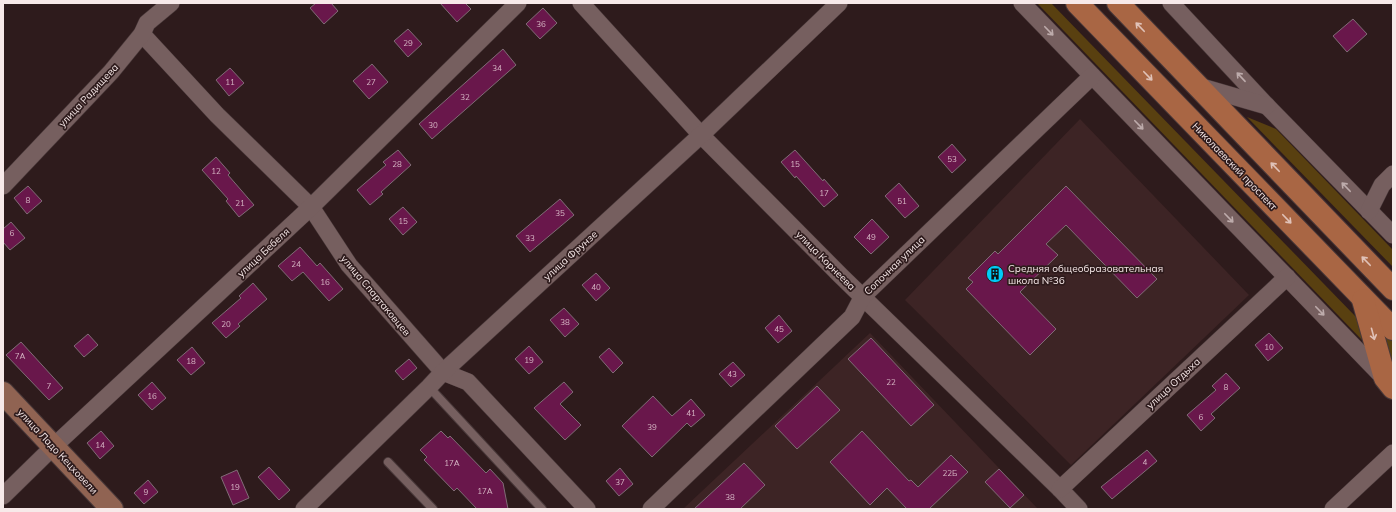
<svg xmlns="http://www.w3.org/2000/svg" width="1396" height="512" viewBox="0 0 1396 512" font-family="Mulish,sans-serif">
<rect width="100%" height="100%" fill="#2e1b1c"/>
<g fill="#3d2425">
<polygon points="1080,119 1249,295 1071,465 905,300"/>
<polygon points="870,333 1038,509 683,509"/>
</g>
<g fill="#594010">
<polygon points="1037,3 1051,3 1358,319 1362,340"/>
<polygon points="1247,117 1276,129 1393,250 1393,267"/>
<polygon points="1384,332 1393,342 1393,364 1386,352"/>
</g>
<g fill="#69174b" stroke="#806c76">
<polygon points="316,3 331,3 338,11 324,24 310,8"/>
<polygon points="440,3 465,3 471,9 457,22"/>
<polygon points="543,8 557,23 540,39 526,24"/>
<polygon points="1353,19 1367,34 1347,52 1333,36"/>
<polygon points="408,29 422,44 408,57 394,41"/>
<polygon points="503,49 516,65 432,139 419,124"/>
<polygon points="372,64 388,82 369,99 353,81"/>
<polygon points="230,68 244,83 229,96 216,80"/>
<polygon points="952,144 966,160 952,173 938,157"/>
<polygon points="398,150 411,165 381,192 383,194 370,205 357,190 386,165 383,162"/>
<polygon points="795,150 823,181 824,179 838,195 824,207 796,176 795,178 781,162"/>
<polygon points="216,157 230,173 228,175 254,205 239,217 226,201 228,199 202,170"/>
<polygon points="899,183 919,206 905,218 885,196"/>
<polygon points="28,186 42,201 27,214 14,198"/>
<polygon points="1066,186 1157,279 1137,298 1066,225 1046,244 1058,255 1020,292 1056,329 1030,355 966,289 973,282 968,278 995,251 998,254"/>
<polygon points="560,199 574,215 530,252 516,236"/>
<polygon points="403,207 417,222 403,235 389,219"/>
<polygon points="872,219 889,237 871,254 854,237"/>
<polygon points="11,222 25,238 10,250 3,242 3,229"/>
<polygon points="300,247 317,266 320,263 343,289 329,301 303,272 292,281 278,266"/>
<polygon points="596,273 610,288 596,301 582,285"/>
<polygon points="253,283 267,299 238,324 240,326 226,338 212,323 241,298 239,296"/>
<polygon points="564,308 579,324 565,337 550,320"/>
<polygon points="779,315 792,331 778,343 765,328"/>
<polygon points="1269,333 1283,348 1268,361 1255,345"/>
<polygon points="88,334 98,345 84,357 74,346"/>
<polygon points="871,338 934,405 911,426 848,359"/>
<polygon points="21,342 63,388 49,400 6,355"/>
<polygon points="529,346 543,362 529,374 515,359"/>
<polygon points="192,347 205,363 191,375 177,360"/>
<polygon points="609,348 623,363 613,373 599,357"/>
<polygon points="409,359 417,368 403,380 395,371"/>
<polygon points="733,362 745,375 731,387 719,374"/>
<polygon points="1226,373 1240,388 1211,414 1215,418 1201,431 1187,415 1216,390 1212,386"/>
<polygon points="152,382 166,398 152,410 138,395"/>
<polygon points="564,382 573,392 560,404 581,425 565,440 534,408"/>
<polygon points="817,386 840,410 797,449 775,426"/>
<polygon points="653,396 672,416 691,399 705,415 691,427 687,423 652,457 622,426"/>
<polygon points="101,431 114,446 100,459 87,443"/>
<polygon points="441,431 448,438 450,436 486,473 490,469 503,483 508,509 477,509 457,488 454,491 424,460 427,457 420,450"/>
<polygon points="862,431 909,481 911,480 918,487 951,455 968,472 929,509 907,509 887,488 870,505 830,462"/>
<polygon points="1147,450 1157,461 1112,499 1101,487"/>
<polygon points="744,463 765,485 740,509 694,509"/>
<polygon points="269,467 290,490 279,500 258,477"/>
<polygon points="620,468 633,484 619,496 606,481"/>
<polygon points="999,469 1024,495 1010,508 985,482"/>
<polygon points="237,470 249,498 233,505 221,477"/>
<polygon points="148,480 158,492 144,504 134,493"/>
</g>
<g fill="none" stroke-linecap="round" stroke-linejoin="round">
<defs>
<g id="lane">
<polyline points="429,387 542,509"/>
<polyline points="388,462 433,509"/>
</g>
<g id="street">
<polyline points="581,3 701,135 841,276 1060,489 1079,509"/>
<polyline points="1022,3 1384,378"/>
<polyline points="1171,3 1267,106 1393,235"/>
<polyline points="142,34 217,115 311,207 349,265 443,372 468,382 587,509"/>
<polyline points="1198,86 1267,106"/>
<polyline points="3,186 111,72 142,34 147,23 171,3"/>
<polyline points="1369,211 1382,185 1393,174"/>
<polyline points="1060,489 1287,277"/>
<polyline points="3,496 53,447 311,207 518,3"/>
<polyline points="304,509 429,387 443,372 701,135 839,3"/>
<polyline points="651,509 852,317 863,296 1092,76"/>
<polyline points="1333,509 1393,453"/>
</g>
<polyline id="secondary" points="3,393 112,509"/>
<g id="primary">
<polyline points="1077,3 1393,329"/>
<polyline points="1118,3 1393,289"/>
<polyline points="1363,300 1385,378 1393,388"/>
</g>
</defs>
<use href="#lane" stroke="#483839" stroke-width="10"/>
<use href="#street" stroke="#483839" stroke-width="18"/>
<use href="#secondary" stroke="#483839" stroke-width="24"/>
<use href="#primary" stroke="#483839" stroke-width="24"/>
<use href="#lane" stroke="#765f5f" stroke-width="8"/>
<use href="#street" stroke="#765f5f" stroke-width="17"/>
<use href="#secondary" stroke="#906352" stroke-width="22"/>
<use href="#primary" stroke="#a96644" stroke-width="22"/>
</g>
<defs><path id="oneway-shaft" d="M-6 0H5M1.5-3L5.5 0L1.5 3" fill="none" stroke-width="1.6" stroke-linecap="round" stroke-linejoin="round"/></defs>
<g stroke="#e0c2b8">
<use href="#oneway-shaft" transform="translate(1140 27) rotate(-134)"/>
<use href="#oneway-shaft" transform="translate(1148 76) rotate(46)"/>
<use href="#oneway-shaft" transform="translate(1275 167) rotate(-134)"/>
<use href="#oneway-shaft" transform="translate(1287 219) rotate(46)"/>
<use href="#oneway-shaft" transform="translate(1366 261) rotate(-134)"/>
<use href="#oneway-shaft" transform="translate(1373 334) rotate(75)"/>
</g>
<g stroke="#bdabab">
<use href="#oneway-shaft" transform="translate(1049 31) rotate(46)"/>
<use href="#oneway-shaft" transform="translate(1241 77) rotate(-133)"/>
<use href="#oneway-shaft" transform="translate(1139 125) rotate(46)"/>
<use href="#oneway-shaft" transform="translate(1346 187) rotate(-134)"/>
<use href="#oneway-shaft" transform="translate(1229 218) rotate(46)"/>
<use href="#oneway-shaft" transform="translate(1320 311) rotate(46)"/>
</g>
<defs>
<symbol id="building-disc" viewBox="-11 -11 22 22"><circle r="9.5" fill="#00cbf8" stroke="#2e1b1c"/><path d="M-4-6H4V6H1V3H-1V6H-4ZM-2.5-4.3h1.7v1.8h-1.7ZM.8-4.3h1.7v1.8H.8ZM-2.5-1h1.7V.8h-1.7ZM.8-1h1.7V.8H.8Z" fill="#111"/></symbol>
</defs>
<g fill-rule="evenodd">
<use href="#building-disc" x="985" y="264" width="20" height="20"/>
</g>
<g text-anchor="middle" stroke-width="3.5" stroke-linejoin="round" paint-order="stroke">
<g font-size="8" fill="#d4b4c2">
<text x="541" y="27">36</text>
<text x="408" y="46">29</text>
<text x="497" y="71">34</text>
<text x="230" y="85">11</text>
<text x="371" y="85">27</text>
<text x="465" y="100">32</text>
<text x="433" y="128">30</text>
<text x="952" y="162">53</text>
<text x="397" y="167">28</text>
<text x="795" y="167">15</text>
<text x="216" y="174">12</text>
<text x="824" y="196">17</text>
<text x="28" y="203">8</text>
<text x="902" y="204">51</text>
<text x="240" y="206">21</text>
<text x="560" y="216">35</text>
<text x="403" y="224">15</text>
<text x="12" y="236">6</text>
<text x="871" y="240">49</text>
<text x="530" y="241">33</text>
<text x="296" y="267">24</text>
<text x="325" y="285">16</text>
<text x="596" y="290">40</text>
<text x="565" y="325">38</text>
<text x="226" y="327">20</text>
<text x="779" y="332">45</text>
<text x="1269" y="350">10</text>
<text x="20" y="359">7А</text>
<text x="529" y="363">19</text>
<text x="191" y="364">18</text>
<text x="732" y="377">43</text>
<text x="891" y="385">22</text>
<text x="49" y="389">7</text>
<text x="1226" y="390">8</text>
<text x="152" y="399">16</text>
<text x="691" y="416">41</text>
<text x="1201" y="420">6</text>
<text x="652" y="430">39</text>
<text x="100" y="448">14</text>
<text x="1145" y="465">4</text>
<text x="452" y="466">17А</text>
<text x="950" y="476">22Б</text>
<text x="620" y="485">37</text>
<text x="235" y="490">19</text>
<text x="485" y="494">17А</text>
<text x="146" y="495">9</text>
<text x="730" y="500">38</text>
</g>
<g font-size="10" fill="#f7e9e9" stroke="#2e1b1c">
<text transform="translate(88 95) rotate(-47)" y="4">улица Радищева</text>
<text transform="translate(1235 166) rotate(46)" y="4">Николаевский проспект</text>
<text transform="translate(263 252) rotate(-43)" y="4">улица Бебеля</text>
<text transform="translate(570 255) rotate(-42)" y="4">улица Фрунзе</text>
<text transform="translate(826 260) rotate(45)" y="4">улица Корнеева</text>
<text transform="translate(894 265) rotate(-44)" y="4">Сопочная улица</text>
<text transform="translate(376 295) rotate(50)" y="4">улица Спартаковцев</text>
<text transform="translate(1173 383) rotate(-43)" y="4">улица Отдыха</text>
<text transform="translate(58 451) rotate(47)" y="4">улица Ладо Кецховели</text>
</g>
<g font-size="10" fill="#f7e9e9" stroke="#2e1b1c" text-anchor="start">
<text x="1008" y="272">Средняя общеобразовательная<tspan x="1008" dy="12">школа №36</tspan></text>
</g>
</g>
<rect width="1396" height="512" fill="none" stroke="#f7e9e9" stroke-width="8"/>
</svg>
